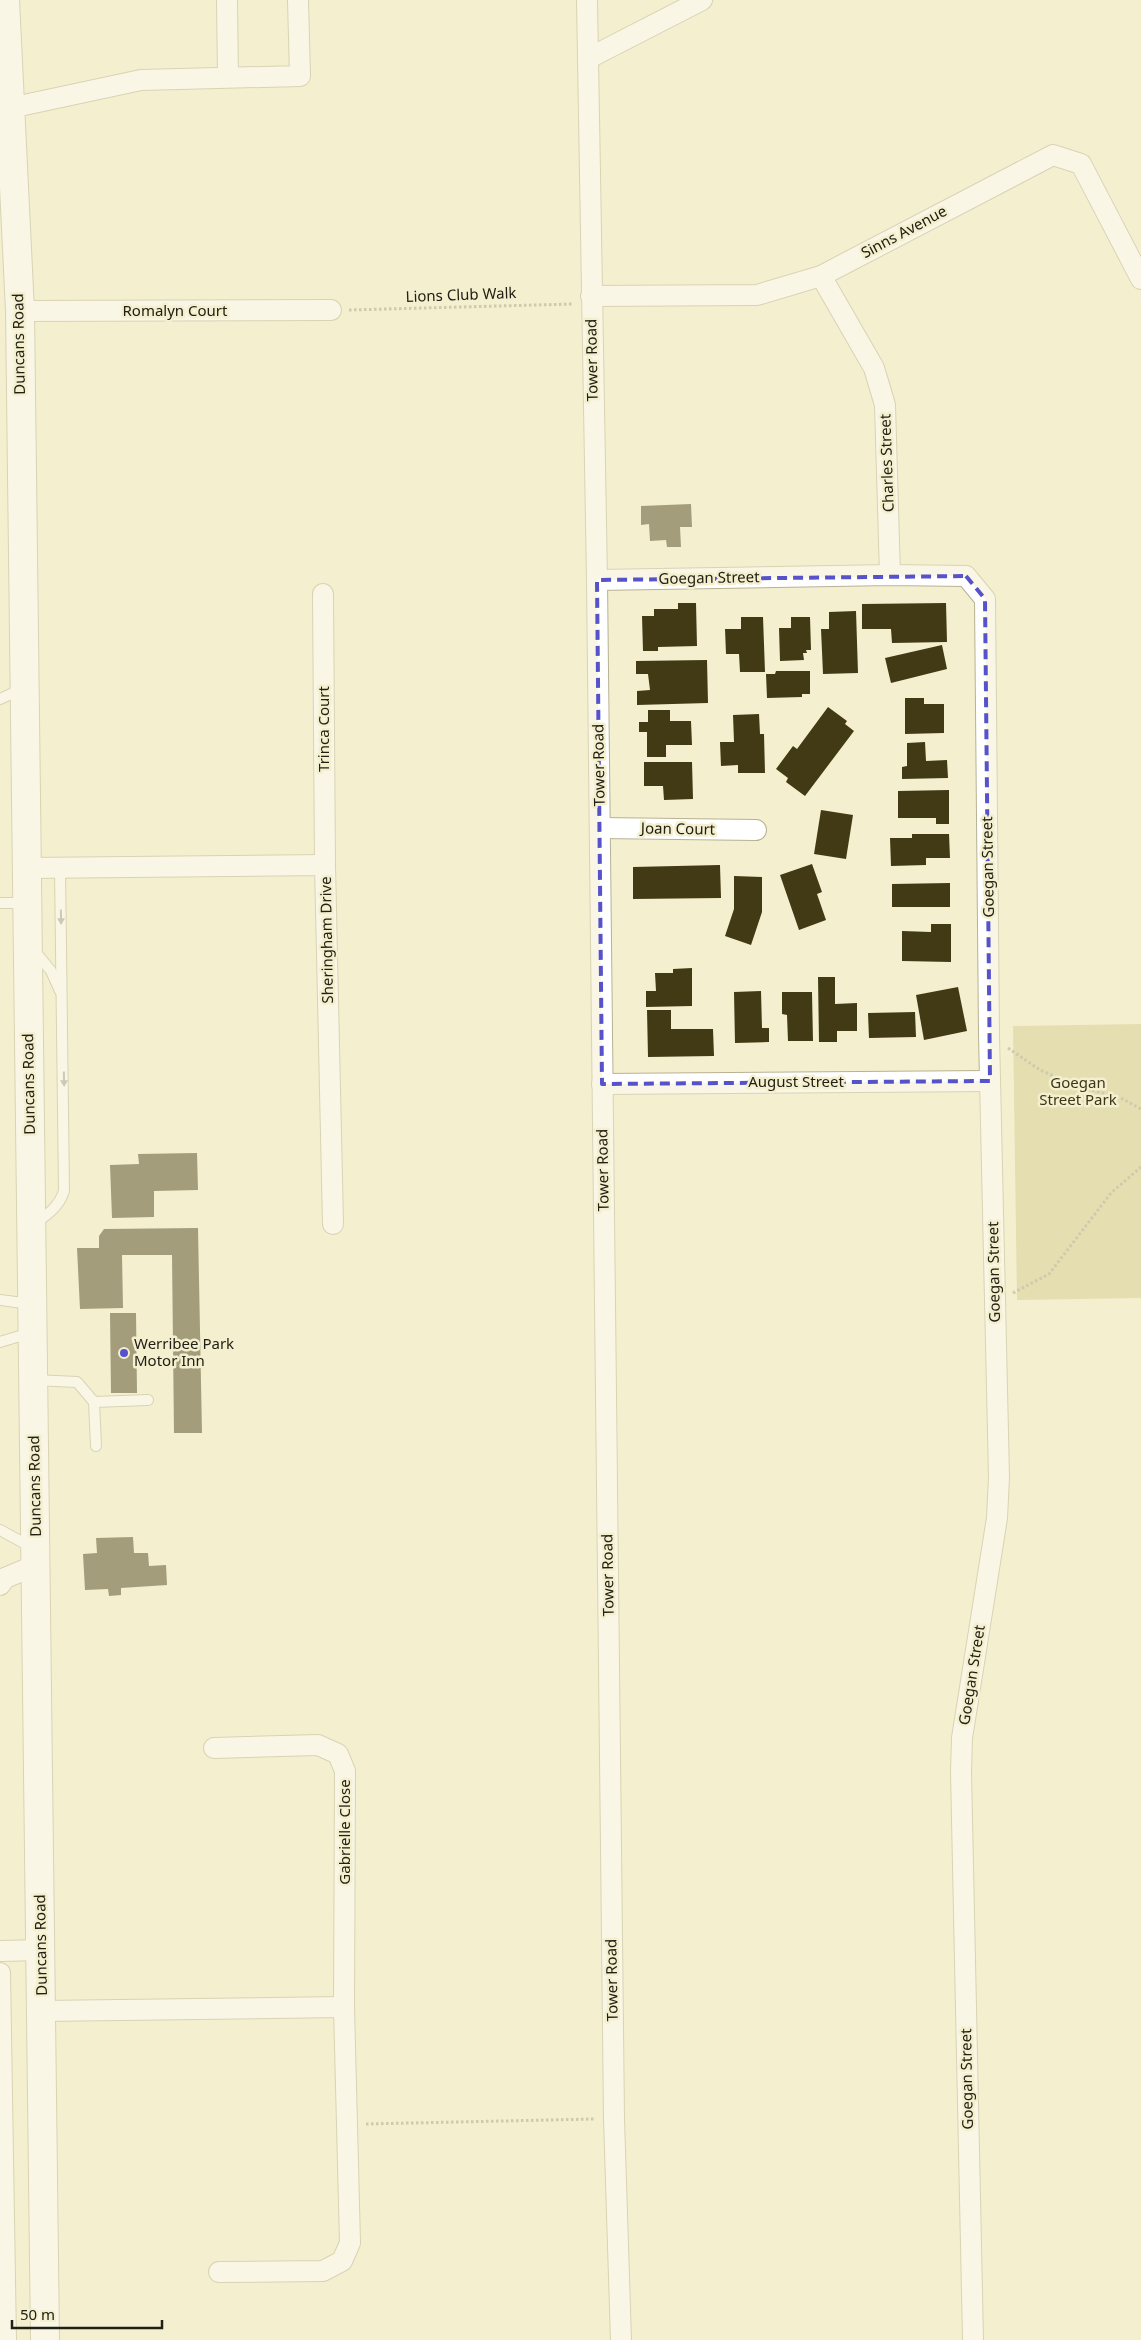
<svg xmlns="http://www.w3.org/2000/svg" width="1141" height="2340" viewBox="0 0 1141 2340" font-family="'Noto Sans',sans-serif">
<rect width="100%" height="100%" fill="#f4efcf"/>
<polygon fill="#d3c98d" points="1141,1024 1141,1298 1017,1300 1013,1026"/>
<g fill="#413a14">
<polygon points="691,504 692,527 680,527 681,547 667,547 666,540 650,541 649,524 641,525 641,506"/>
<polygon points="678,603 696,603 697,646 658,647 658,651 643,651 642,616 654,616 654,609 678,609"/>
<polygon points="946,603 947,642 892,643 891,629 862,629 862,604"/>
<polygon points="856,611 858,673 823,674 821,629 829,629 829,612"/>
<polygon points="741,617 763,617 765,672 740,672 739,654 726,654 725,629 741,629"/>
<polygon points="791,617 810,617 811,650 806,650 807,653 803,653 804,660 780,661 779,628 791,628"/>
<polygon points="942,645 947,669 891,683 885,658"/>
<polygon points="707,660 708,703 637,705 637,691 650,690 648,674 636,674 636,661"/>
<polygon points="776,671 810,671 810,694 802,694 802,697 767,698 766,674 775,674"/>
<polygon points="905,698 924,698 924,704 944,704 944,733 905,734"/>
<polygon points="828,707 847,721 845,724 854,731 805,796 786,782 788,778 776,769 793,746 797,749"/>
<polygon points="648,710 670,710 670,721 691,721 692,745 666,745 666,757 647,757 647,732 639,732 639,722 648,722"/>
<polygon points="759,714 760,734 764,734 765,773 738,773 738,765 721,766 720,742 734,742 733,715"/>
<polygon points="925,742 926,761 947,760 948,778 902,779 902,767 907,766 907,743"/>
<polygon points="644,762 692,762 693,799 664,800 663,786 644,786"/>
<polygon points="949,790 949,824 936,824 936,818 898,818 898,791"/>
<polygon points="821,810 853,815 846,859 814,854"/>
<polygon points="912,834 949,834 950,858 926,858 926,865 891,866 890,838 912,838"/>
<polygon points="812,864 822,892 817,894 826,920 799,930 780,875"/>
<polygon points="720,865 721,898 633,899 633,867"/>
<polygon points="734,876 762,877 762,912 751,945 725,936 734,909"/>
<polygon points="950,883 950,907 892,907 892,884"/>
<polygon points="931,924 951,924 951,962 902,961 902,931 931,932"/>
<polygon points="692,968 692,1006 646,1007 646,991 656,991 655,973 673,973 673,969"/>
<polygon points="818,977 835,977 835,1004 857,1003 857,1031 837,1031 837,1042 819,1042"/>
<polygon points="958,987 967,1031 924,1040 916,995"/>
<polygon points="761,991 762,1028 769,1028 769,1042 735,1043 734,992"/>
<polygon points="782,992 812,992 813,1041 788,1041 787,1015 782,1014"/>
<polygon points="647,1010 671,1010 671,1029 713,1029 714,1056 648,1057"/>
<polygon points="915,1012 916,1037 869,1038 868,1013"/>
<polygon points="197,1153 198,1190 154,1191 154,1217 112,1218 110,1165 139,1164 138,1154"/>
<polygon points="198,1228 202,1433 174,1433 172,1255 122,1255 123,1308 80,1309 77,1248 99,1248 99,1236 104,1229"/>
<polygon points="110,1313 136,1313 137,1393 111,1393"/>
<polygon points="133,1537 134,1553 148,1553 149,1566 166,1565 167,1585 121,1588 121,1595 109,1596 108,1589 85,1590 83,1554 97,1553 96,1538"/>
</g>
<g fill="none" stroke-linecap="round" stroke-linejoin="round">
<defs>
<g id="service">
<polyline points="0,699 22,689"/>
<polyline points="0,903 26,903"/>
<polyline points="33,949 51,971 60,991"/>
<path d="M34,1224C47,1215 59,1207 64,1191L60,868"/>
<polyline points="0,1300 31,1304"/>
<polyline points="0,1342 30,1333"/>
<polyline points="34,1380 77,1382 94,1402 148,1400"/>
<polyline points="94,1402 96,1446"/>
<polyline points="0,1530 33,1548"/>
</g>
<g id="minor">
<polyline points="227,0 228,77"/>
<polyline points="587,0 597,580 614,2119 621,2340"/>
<polyline points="589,58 702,0"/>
<polyline points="10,108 141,80 300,76 298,0"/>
<polyline points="821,276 874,368 885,405 890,575"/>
<polyline points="591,296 757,295 821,276 1053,155 1081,164 1141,279"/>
<polyline points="20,311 331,310"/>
<polyline points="597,580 890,575 966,576 985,599 989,1035 999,1477 997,1518 962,1738 961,1771 973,2340"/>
<polyline points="323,594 325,865"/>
<polyline points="600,828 756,830"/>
<polyline points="27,868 325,865 333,1224"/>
<polyline points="602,1084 990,1081"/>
<polyline points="0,1585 5,1578 36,1565"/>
<polyline points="214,1748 318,1745 338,1754 345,1771 344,2007 350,2243 342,2261 323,2271 219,2272"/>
<polyline points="0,1951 41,1950"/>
<polyline points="0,1973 6,2340"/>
<polyline points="42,2011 344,2007"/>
</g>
<polyline id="secondary" points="5,0 20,311 45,2340"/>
</defs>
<use href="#service" stroke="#b7b294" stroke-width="12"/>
<use href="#minor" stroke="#b7b294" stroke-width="22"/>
<use href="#secondary" stroke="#b7b294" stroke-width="30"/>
<g stroke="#a09d85" stroke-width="3" stroke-dasharray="2.5 2.5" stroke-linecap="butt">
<polyline points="349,310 573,304"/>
<polyline points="1008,1048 1040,1070 1079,1087 1119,1097 1141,1109"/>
<polyline points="1013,1293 1049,1274 1111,1193 1141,1167"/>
<polyline points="366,2124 594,2119"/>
</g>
<use href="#service" stroke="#fff" stroke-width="10"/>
<use href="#minor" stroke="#fff" stroke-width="20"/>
<use href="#secondary" stroke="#fff" stroke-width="28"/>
</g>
<defs><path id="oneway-solid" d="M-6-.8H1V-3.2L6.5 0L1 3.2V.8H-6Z" transform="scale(1.25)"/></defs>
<g fill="#9c9b96">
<use href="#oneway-solid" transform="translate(61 917) rotate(89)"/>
<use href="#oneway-solid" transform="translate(64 1079) rotate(89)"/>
</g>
<path d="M0 0H1141V2340H0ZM966,576L985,599L990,1081L602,1084L597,580Z" fill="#f4efcf" fill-opacity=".55" fill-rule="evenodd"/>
<path fill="none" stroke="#5652ca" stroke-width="4" stroke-dasharray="10 6" stroke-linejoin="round" d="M966,576L985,599L990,1081L602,1084L597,580Z"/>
<circle fill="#5652ca" stroke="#f4efcf" stroke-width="2" cx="124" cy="1353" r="5"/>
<g text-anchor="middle" stroke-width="5" stroke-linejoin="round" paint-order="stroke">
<g font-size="15" fill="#222015" stroke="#f4efcf">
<text transform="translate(904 232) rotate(-28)" y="5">Sinns Avenue</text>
<text transform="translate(461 295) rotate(-2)" y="5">Lions Club Walk</text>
<text x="175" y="316">Romalyn Court</text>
<text transform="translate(19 344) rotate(-91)" y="5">Duncans Road</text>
<text transform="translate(592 360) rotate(-91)" y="5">Tower Road</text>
<text transform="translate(887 463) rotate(-92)" y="5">Charles Street</text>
<text transform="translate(709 578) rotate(-1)" y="5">Goegan Street</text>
<text transform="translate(324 729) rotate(-90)" y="5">Trinca Court</text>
<text transform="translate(599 765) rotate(-91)" y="5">Tower Road</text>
<text transform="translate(678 829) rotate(1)" y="5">Joan Court</text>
<text transform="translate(988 867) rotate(-91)" y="5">Goegan Street</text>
<text transform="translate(327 940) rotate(-91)" y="5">Sheringham Drive</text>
<text x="796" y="1087">August Street</text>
<text transform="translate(29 1084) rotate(-91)" y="5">Duncans Road</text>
<text transform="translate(603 1170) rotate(-91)" y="5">Tower Road</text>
<text transform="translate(994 1272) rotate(-91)" y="5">Goegan Street</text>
<text transform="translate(35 1486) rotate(-91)" y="5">Duncans Road</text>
<text transform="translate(608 1575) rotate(-91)" y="5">Tower Road</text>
<text transform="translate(972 1675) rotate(-81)" y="5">Goegan Street</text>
<text transform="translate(345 1832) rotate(-90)" y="5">Gabrielle Close</text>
<text transform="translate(41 1945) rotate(-91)" y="5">Duncans Road</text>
<text transform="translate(612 1980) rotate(-91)" y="5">Tower Road</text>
<text transform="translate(967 2079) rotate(-91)" y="5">Goegan Street</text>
</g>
<g font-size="15" fill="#3c3616" stroke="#f4efcf">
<text x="1078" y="1088">Goegan<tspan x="1078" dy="17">Street Park</tspan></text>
</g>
<g font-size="15" fill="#222015" stroke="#f4efcf" text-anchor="start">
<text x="134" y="1349">Werribee Park<tspan x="134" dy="17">Motor Inn</tspan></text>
</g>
</g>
<path d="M12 2320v8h150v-8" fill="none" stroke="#222015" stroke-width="2.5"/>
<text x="20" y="2320" font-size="15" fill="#222015" stroke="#f4efcf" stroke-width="4" paint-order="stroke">50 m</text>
</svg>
